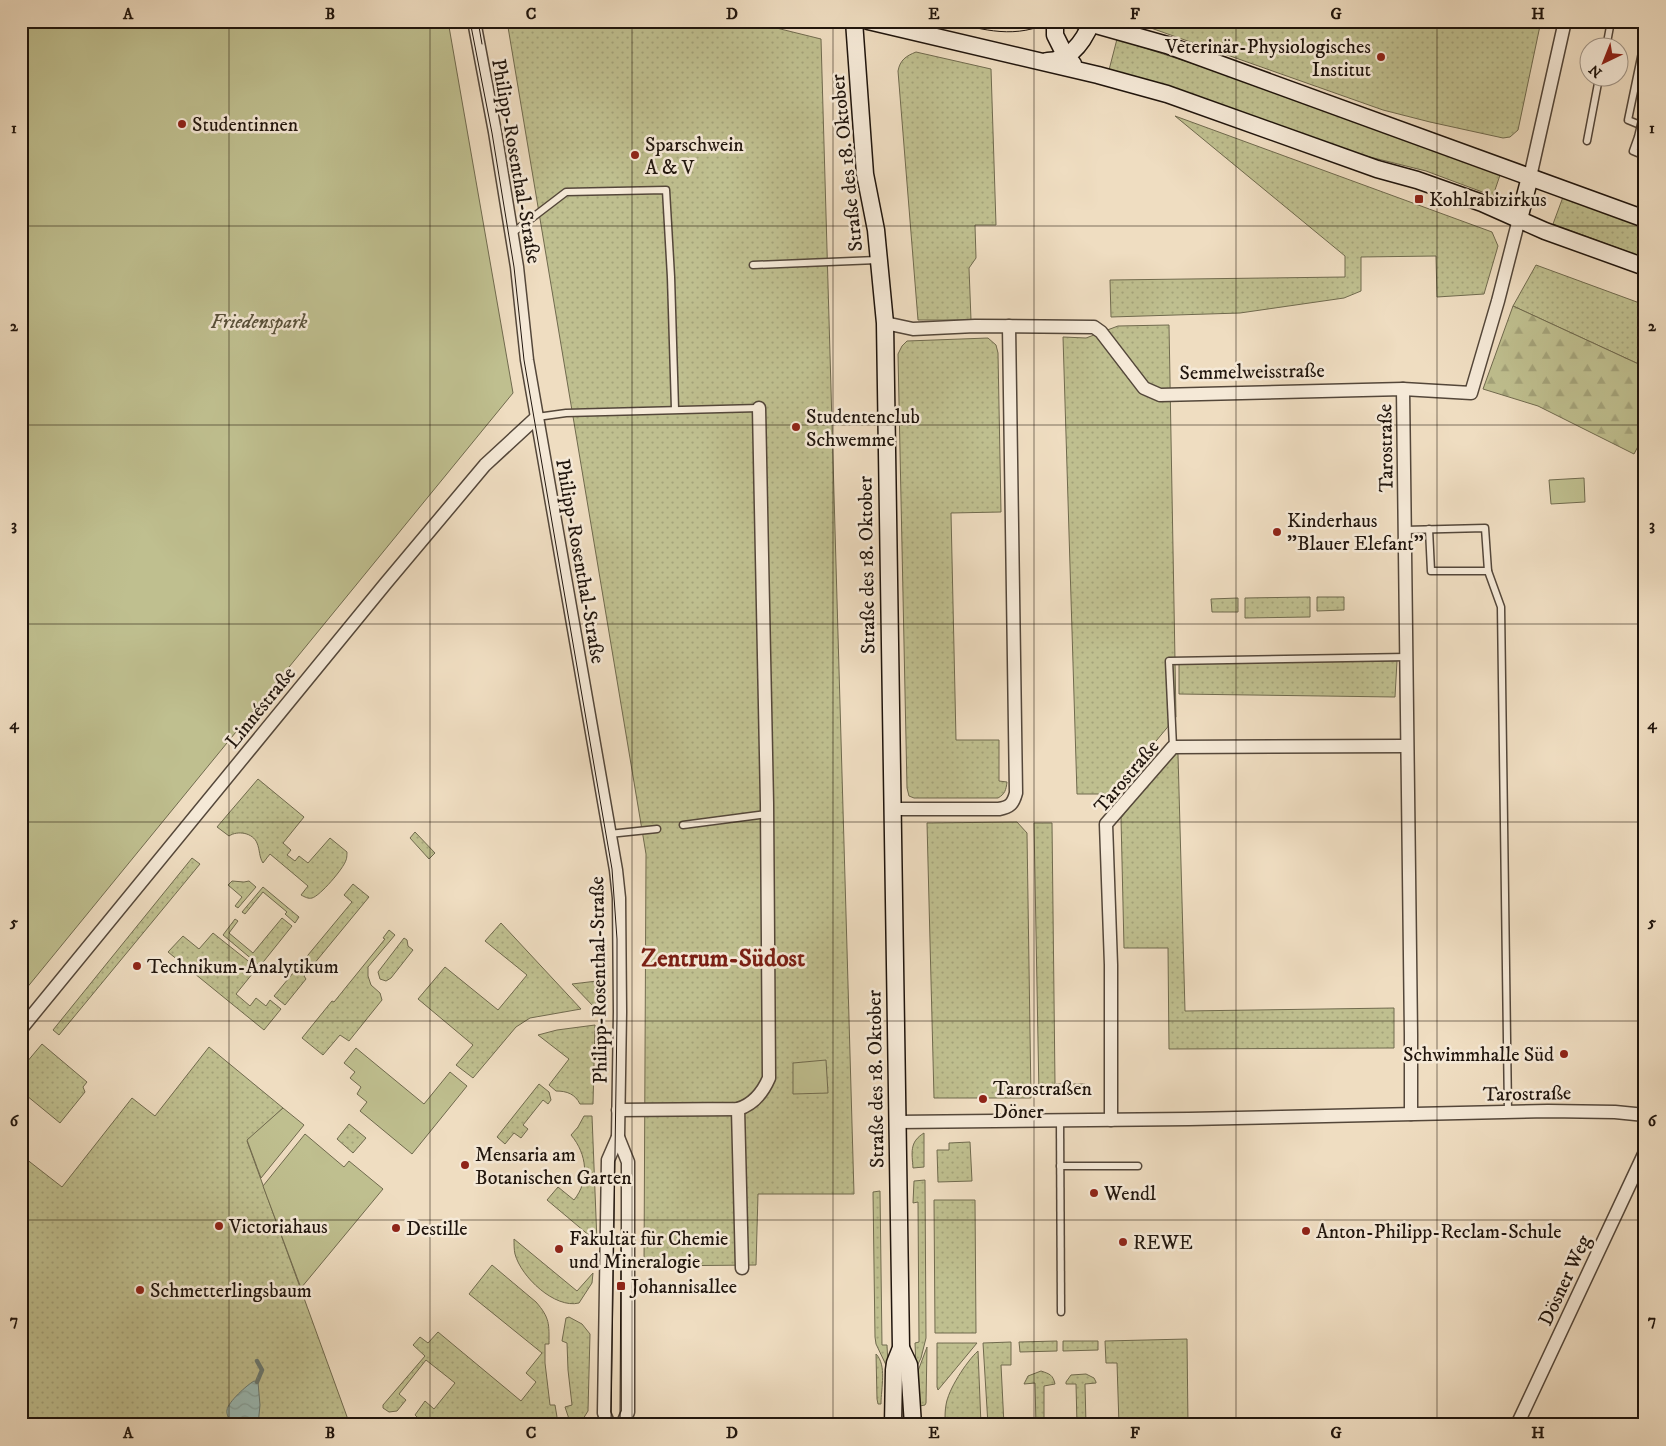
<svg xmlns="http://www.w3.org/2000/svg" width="1666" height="1446" viewBox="0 0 1666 1446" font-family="'IM FELL DW Pica',serif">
<defs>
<pattern id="grass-dots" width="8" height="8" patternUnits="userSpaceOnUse" patternTransform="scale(1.25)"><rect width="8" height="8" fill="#bfbf8f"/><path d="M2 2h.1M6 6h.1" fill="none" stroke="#a4a37a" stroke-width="1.8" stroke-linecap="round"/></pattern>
<pattern id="forest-firs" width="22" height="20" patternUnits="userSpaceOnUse" patternTransform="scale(1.25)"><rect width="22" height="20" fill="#bfbf8f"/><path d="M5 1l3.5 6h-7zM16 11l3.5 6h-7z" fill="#a4a37a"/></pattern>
<pattern id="water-waves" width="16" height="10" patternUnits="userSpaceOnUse" patternTransform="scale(1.25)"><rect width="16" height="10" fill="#9abbb6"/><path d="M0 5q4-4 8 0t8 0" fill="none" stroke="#84a09b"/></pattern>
</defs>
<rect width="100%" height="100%" fill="#efddc1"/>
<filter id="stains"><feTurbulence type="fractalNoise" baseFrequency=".004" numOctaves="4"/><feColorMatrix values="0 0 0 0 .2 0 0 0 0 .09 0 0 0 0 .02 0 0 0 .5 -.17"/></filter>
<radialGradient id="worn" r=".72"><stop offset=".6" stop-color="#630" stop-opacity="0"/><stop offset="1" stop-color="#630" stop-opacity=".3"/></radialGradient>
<g fill="url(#grass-dots)" stroke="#706a4e">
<polygon points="507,21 748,21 821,39 854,1194 758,1194 756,1265 644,1266 646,854"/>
<polygon points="1131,21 1541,21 1518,130 1510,137 1503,138 1430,122 1383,110"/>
<polygon points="1117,39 1203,67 1500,175 1493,196 1426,171 1362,155 1186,92 1109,70"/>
<path d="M916,52L991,69L996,225H975L976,258L969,268L971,320H918L898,71C900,60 906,56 916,52Z"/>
<polygon points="1175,116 1492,232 1498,246 1484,294 1437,297 1436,256 1361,257 1361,291 1344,298 1240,313 1111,317 1110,280 1345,277 1345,256"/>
<polygon points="1563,197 1645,227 1645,258 1553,224"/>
<polygon points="1536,265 1645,305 1645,367 1513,306"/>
<polygon points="1169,325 1176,717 1112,794 1077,794 1063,337 1086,338 1118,326"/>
<path d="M988,338L996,345L998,353L1001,512L951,513L956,740H999V781L1007,782C1006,790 1005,794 998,798H914L909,796L907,788L898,354L902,346L907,341Z"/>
<polygon points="1310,597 1310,617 1245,618 1245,598"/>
<polygon points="1317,597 1344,597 1344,610 1317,611"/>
<polygon points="1238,598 1238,612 1212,612 1211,599"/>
<polygon points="1397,661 1395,697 1179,694 1179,663"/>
<polygon points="1172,753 1178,754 1185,1011 1394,1008 1394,1048 1169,1049 1168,948 1124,948 1121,818"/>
<path d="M258,779L304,817L283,843L291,850L287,855L295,861L299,856L308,863L330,838L347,852C347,852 347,859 346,860C344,868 320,896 312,898C308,899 305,897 301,895L308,886L270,854L263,863C259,857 260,850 257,843C253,833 238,830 229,836L217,827Z"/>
<polygon points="1017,822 1027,833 1031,1098 934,1098 927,823"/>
<polygon points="1034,823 1052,823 1055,1084 1085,1084 1084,1095 1039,1095"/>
<polygon points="415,832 435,853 429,859 410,838"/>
<polygon points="192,858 200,864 59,1035 53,1030"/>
<polygon points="232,881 244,882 249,881 256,887 238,908 235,906 242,897 228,885"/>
<polygon points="353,884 369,897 304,976 306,979 285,1005 274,996 352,902 344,895"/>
<polygon points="263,887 299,917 295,923 285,914 287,912 263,892 245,914 242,912"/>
<polygon points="282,918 292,926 260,966 223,935 235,919 238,921 229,933 253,953"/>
<polygon points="501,923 581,1009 530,1018 516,1027 473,1078 456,1065 473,1045 418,999 445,967 498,1010 527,975 485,941"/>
<polygon points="389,930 395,935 368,967 368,976 371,985 380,993 382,1000 349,1041 340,1035 323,1055 302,1038 332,1001 334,1002 385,939 383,938"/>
<polygon points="213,933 257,968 236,994 250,1006 256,998 266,1006 270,1000 281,1009 264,1030 168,952 183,936 199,949"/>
<polygon points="404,938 407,940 408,946 413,950 391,978 386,981 380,979 378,972"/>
<polygon points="597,981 595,1008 572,984"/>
<path d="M595,1025L593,1104H580C575,1094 567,1091 556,1091L549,1085L569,1059L538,1035L557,1030Z"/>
<polygon points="42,1044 87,1082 83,1087 85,1092 60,1123 21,1091 21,1069"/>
<polygon points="209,1047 283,1108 247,1141 350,1425 21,1425 21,1155 62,1187 132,1098 155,1116"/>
<polygon points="539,1084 549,1092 551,1100 548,1104 543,1100 523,1125 528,1129 521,1138 514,1133 505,1144 497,1137"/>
<path d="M584,1116H592L597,1242L547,1200L558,1187L574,1200C590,1180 587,1154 571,1135L578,1127Z"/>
<polygon points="349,1124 366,1138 353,1153 337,1139"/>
<path d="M924,1133V1167L913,1168C912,1153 909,1142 924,1133Z"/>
<polygon points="970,1142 972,1181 938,1182 937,1150 949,1150 949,1143"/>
<polygon points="925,1180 926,1338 921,1358 916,1368 915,1343 919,1342 918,1202 913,1203 914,1181"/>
<polygon points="880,1191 882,1345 887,1345 888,1365 886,1365 876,1344 875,1337 873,1192"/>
<polygon points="934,1200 975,1200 976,1333 935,1333"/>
<path d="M514,1239L577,1291L593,1273L592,1283L579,1303C555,1309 521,1277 515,1254C514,1250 514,1244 514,1239Z"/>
<path d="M492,1265L536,1302C550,1318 549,1324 549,1344H545V1363L550,1405H555L558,1423L545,1425H423V1423L415,1415L425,1401L434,1409L455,1383L426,1360L399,1394L406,1400L397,1411L389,1412L383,1408V1405L425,1356L413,1345L420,1337L428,1343L438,1332L521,1401L536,1382L526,1373L542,1353L469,1294Z"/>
<polygon points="569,1317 582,1324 590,1334 588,1411 583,1419 570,1422 565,1407 572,1405 568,1370 567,1343 562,1341 566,1318"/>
<polygon points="1187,1339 1188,1425 1119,1425 1117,1363 1106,1363 1105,1341"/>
<polygon points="1057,1341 1057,1351 1020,1352 1019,1342"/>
<polygon points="1063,1341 1098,1341 1098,1350 1063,1351"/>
<polygon points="1011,1342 1011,1365 1001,1365 1004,1425 988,1425 983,1343"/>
<polygon points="937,1343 977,1343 938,1390 937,1387"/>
<polygon points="927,1347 926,1403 925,1405 920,1406 918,1371"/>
<path d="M978,1351L981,1425L945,1421C945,1416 945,1410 946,1405C948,1390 966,1362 978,1351Z"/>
<path d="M876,1354C887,1365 881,1388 881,1404H878L877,1399Z"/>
<path d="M1041,1371C1050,1374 1053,1375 1055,1384L1044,1386V1425H1036L1035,1383L1024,1384L1028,1376Z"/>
<polygon points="1086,1374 1094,1378 1096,1382 1096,1383 1085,1384 1086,1425 1077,1425 1076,1384 1066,1384 1066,1382 1071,1375"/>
</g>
<polygon fill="url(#forest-firs)" stroke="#706a4e" points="1513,306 1645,367 1645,433 1634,454 1538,406 1483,389"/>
<g fill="#bfbf8f" stroke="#706a4e">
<polygon points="21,21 448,21 513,393 21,995"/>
<polygon points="1584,478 1585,502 1551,504 1549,480"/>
<polygon points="356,1048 424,1104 450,1072 467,1086 412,1154 360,1111 367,1102 357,1094 361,1087 350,1078 355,1072 344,1063"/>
<polygon points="826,1060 828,1093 793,1094 793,1063"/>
<polygon points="283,1108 304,1125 261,1178 247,1140"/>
<polygon points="305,1134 344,1167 349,1161 383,1189 301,1288 263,1186"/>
<rect x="1327" y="1419" width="30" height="6"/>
</g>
<path fill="url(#water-waves)" stroke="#697972" d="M254,1381L258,1382L260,1405L258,1425H233C230,1421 226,1415 227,1410C228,1402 247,1385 254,1381Z"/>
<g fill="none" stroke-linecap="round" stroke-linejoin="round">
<polyline stroke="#697972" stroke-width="4.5" points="257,1382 262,1370 257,1361"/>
<defs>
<g id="lane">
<polyline points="1645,38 1628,120 1645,127"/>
<polyline points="1606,48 1611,21"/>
<polyline points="1638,137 1633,151 1645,156"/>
<polyline points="1587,141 1599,78"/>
<polyline points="511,234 566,192 666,190 671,277 675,409"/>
<polyline points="753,265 877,260"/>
<polyline points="537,417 566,413 759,408"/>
<polyline points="1429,529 1431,571 1488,571"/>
<polyline points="1405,530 1485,528 1488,571 1501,607 1508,1112"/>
<polyline points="1173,747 1169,661 1407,657"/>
<polyline points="683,825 767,814"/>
<polyline points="609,834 657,829"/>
<polyline points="1060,1120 1061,1312"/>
<polyline points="1060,1166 1138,1166"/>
</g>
<g id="street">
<polyline points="474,21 495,132 517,267 527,360 616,870 619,898 620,1012 618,1137 628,1162 628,1412 622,1425"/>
<polyline points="1530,177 1565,21"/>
<polyline points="885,323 913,329 975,326 1094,327 1101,332 1144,388 1160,395 1403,389 1471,393 1498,301 1519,219"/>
<polyline points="1403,389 1411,1035 1411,1114"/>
<path d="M893,809H999C1010,807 1013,804 1016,793L1009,326"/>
<polyline points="21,1029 386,583 485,465 537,417"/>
<polyline points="738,1109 742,1268"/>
<path d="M618,1110L738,1109C754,1104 763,1092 769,1078L767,804L759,408"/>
<polyline points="1111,1120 1111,965 1106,824 1173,747 1406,746"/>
<polyline points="897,1122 1189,1119 1548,1111 1615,1112 1645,1115"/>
<polyline points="609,1425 604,1413 608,1160 618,1137"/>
<polyline points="1517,1425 1645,1152"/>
</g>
<g id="secondary">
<polyline points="854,21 865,174 876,230 885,323 901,1348 895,1363 894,1370 893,1425"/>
<polyline points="868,21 1098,75 1167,94 1377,169 1417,180 1482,203 1545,231 1645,267"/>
<polyline points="1055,21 1055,35 1066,57 1073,64"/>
<polyline points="1082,21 1167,45 1645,219"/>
<path d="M1047,61C1071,61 1084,41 1092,21"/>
<polyline points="1519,219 1530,177"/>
<polyline points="901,1348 909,1365 913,1425"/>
</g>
</defs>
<use href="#lane" stroke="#54473a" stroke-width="9"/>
<use href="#street" stroke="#54473a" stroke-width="15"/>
<use href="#secondary" stroke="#20150d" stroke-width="19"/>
<use href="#lane" stroke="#f5e9d7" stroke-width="6"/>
<use href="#street" stroke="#f5e9d7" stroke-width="12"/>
<use href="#secondary" stroke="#f5e9d7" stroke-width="16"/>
<g stroke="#20150d" stroke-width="1">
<polyline points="470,21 492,133 514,267 524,360 612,869 617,939 617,1017 611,1425"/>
<polyline points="478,21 482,44"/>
<path d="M947,21C985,30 1015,40 1053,21"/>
<polyline points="985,21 1008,24 1033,21"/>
<polyline points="620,1425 621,1235"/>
</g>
<defs>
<polyline id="lane-bridge" points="1638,137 1645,108"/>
</defs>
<use href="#lane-bridge" stroke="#54473a" stroke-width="9" stroke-linecap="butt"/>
<use href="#lane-bridge" stroke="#f5e9d7" stroke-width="6"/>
</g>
<path fill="none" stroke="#20150d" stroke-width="1" stroke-opacity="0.55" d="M229,21V1425M430,21V1425M632,21V1425M833,21V1425M1034,21V1425M1236,21V1425M1437,21V1425M21,226H1645M21,425H1645M21,624H1645M21,822H1645M21,1021H1645M21,1220H1645"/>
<g fill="#8f2418" stroke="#f5e9d7" stroke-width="2">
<circle cx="1381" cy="57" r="5"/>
<circle cx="182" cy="124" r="5"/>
<circle cx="635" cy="155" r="5"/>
<rect x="1414" y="194" width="10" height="10" rx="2.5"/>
<circle cx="796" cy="427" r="5"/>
<circle cx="1277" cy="532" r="5"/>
<circle cx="137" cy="966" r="5"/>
<circle cx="1564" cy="1054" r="5"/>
<circle cx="983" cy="1099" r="5"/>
<circle cx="465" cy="1165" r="5"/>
<circle cx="1094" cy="1193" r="5"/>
<circle cx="219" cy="1226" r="5"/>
<circle cx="396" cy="1228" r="5"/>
<circle cx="1306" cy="1231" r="5"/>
<circle cx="1123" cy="1242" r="5"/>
<circle cx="559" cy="1249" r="5"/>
<rect x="616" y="1281" width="10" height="10" rx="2.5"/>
<circle cx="140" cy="1290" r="5"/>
</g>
<g text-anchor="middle" stroke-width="5" stroke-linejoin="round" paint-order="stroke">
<g font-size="20" fill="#20150d" stroke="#f5e9d7" text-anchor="start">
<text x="1371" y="53" text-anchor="end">Veterinär-Physiologisches<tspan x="1371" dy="23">Institut</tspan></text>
<text x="192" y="131">Studentinnen</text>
<text x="645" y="151">Sparschwein<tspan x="645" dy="23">A &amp; V</tspan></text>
<text x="1429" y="206">Kohlrabizirkus</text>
<text x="806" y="423">Studentenclub<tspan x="806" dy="23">Schwemme</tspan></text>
<text x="1287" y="527">Kinderhaus<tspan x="1287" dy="23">"Blauer Elefant"</tspan></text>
<text x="147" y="973">Technikum-Analytikum</text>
<text x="1554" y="1061" text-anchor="end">Schwimmhalle Süd</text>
<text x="993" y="1095">Tarostraßen<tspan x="993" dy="23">Döner</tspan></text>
<text x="475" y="1161">Mensaria am<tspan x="475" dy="23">Botanischen Garten</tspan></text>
<text x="1104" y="1200">Wendl</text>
<text x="229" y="1233">Victoriahaus</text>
<text x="406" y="1235">Destille</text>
<text x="1316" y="1238">Anton-Philipp-Reclam-Schule</text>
<text x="569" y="1245">Fakultät für Chemie<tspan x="569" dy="23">und Mineralogie</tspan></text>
<text x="1133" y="1249">REWE</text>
<text x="631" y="1293">Johannisallee</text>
<text x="150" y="1297">Schmetterlingsbaum</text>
</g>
<g font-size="20" fill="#20150d" stroke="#f5e9d7">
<text transform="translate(517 161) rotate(80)" y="7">Philipp-Rosenthal-Straße</text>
<text transform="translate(846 163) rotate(-96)" y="7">Straße des 18. Oktober</text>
<text transform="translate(1252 371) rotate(-1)" y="7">Semmelweisstraße</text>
<text transform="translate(1385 448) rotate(-91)" y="7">Tarostraße</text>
<text transform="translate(581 561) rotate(80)" y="7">Philipp-Rosenthal-Straße</text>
<text transform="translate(866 565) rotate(-91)" y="7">Straße des 18. Oktober</text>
<text transform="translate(260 707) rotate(-51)" y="7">Linnéstraße</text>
<text transform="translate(1126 776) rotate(-50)" y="7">Tarostraße</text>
<text transform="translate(598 980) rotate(-91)" y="7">Philipp-Rosenthal-Straße</text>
<text transform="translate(875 1079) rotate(-91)" y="7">Straße des 18. Oktober</text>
<text transform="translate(1527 1093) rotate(-1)" y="7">Tarostraße</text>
<text transform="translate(1564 1280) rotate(-65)" y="7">Dösner Weg</text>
</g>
<g font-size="20" font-style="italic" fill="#58503a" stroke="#f5e9d7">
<text x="259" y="328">Friedenspark</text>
</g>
<g font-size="25" font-weight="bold" fill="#7a1f14" stroke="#f5e9d7">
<text x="723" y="966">Zentrum-Südost</text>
</g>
</g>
<rect width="1666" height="1446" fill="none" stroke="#efddc1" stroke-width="55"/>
<g transform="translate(1604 62) rotate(223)"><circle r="24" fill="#f5e9d7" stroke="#a09486"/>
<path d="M0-4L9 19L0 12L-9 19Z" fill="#8f2418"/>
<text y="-8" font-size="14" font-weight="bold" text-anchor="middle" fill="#20150d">N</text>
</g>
<rect x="28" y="28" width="1610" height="1390" fill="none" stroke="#20150d" stroke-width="2"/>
<g font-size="16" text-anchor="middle" font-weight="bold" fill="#20150d">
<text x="128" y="19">A</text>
<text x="330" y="19">B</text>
<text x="531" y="19">C</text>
<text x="732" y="19">D</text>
<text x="934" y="19">E</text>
<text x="1135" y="19">F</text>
<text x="1336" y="19">G</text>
<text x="1538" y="19">H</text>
<text x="14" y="133">1</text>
<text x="1652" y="133">1</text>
<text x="14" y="331">2</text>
<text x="1652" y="331">2</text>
<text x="14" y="530">3</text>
<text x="1652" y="530">3</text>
<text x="14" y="729">4</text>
<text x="1652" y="729">4</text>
<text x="14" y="927">5</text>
<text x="1652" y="927">5</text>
<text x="14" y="1126">6</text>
<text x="1652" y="1126">6</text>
<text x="14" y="1325">7</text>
<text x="1652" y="1325">7</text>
<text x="128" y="1438">A</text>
<text x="330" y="1438">B</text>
<text x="531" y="1438">C</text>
<text x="732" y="1438">D</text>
<text x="934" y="1438">E</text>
<text x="1135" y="1438">F</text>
<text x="1336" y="1438">G</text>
<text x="1538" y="1438">H</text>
</g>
<rect width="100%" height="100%" filter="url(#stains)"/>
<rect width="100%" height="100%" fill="url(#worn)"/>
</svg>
